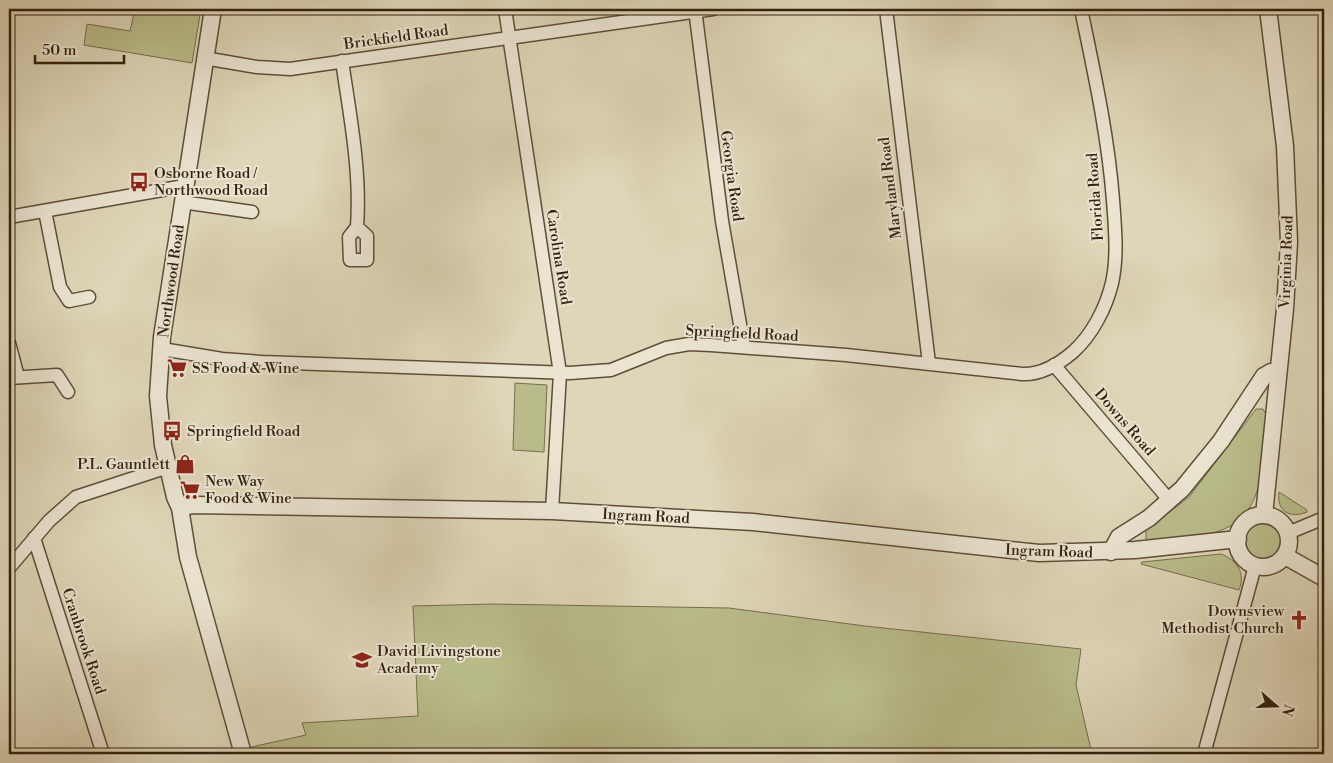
<svg xmlns="http://www.w3.org/2000/svg" width="1333" height="763" viewBox="0 0 1333 763" font-family="'Libre Bodoni',serif">
<rect width="100%" height="100%" fill="#ded6b8"/>
<filter id="stains"><feTurbulence type="fractalNoise" baseFrequency=".004" numOctaves="4"/><feColorMatrix values="0 0 0 0 .2 0 0 0 0 .09 0 0 0 0 .02 0 0 0 .5 -.17"/></filter>
<radialGradient id="worn" r=".72"><stop offset=".6" stop-color="#630" stop-opacity="0"/><stop offset="1" stop-color="#630" stop-opacity=".3"/></radialGradient>
<g fill="#b9bc8a" stroke="#766e4c">
<polygon points="135,9 201,9 192,63 84,45 87,24 130,31"/>
<polygon points="515,383 547,385 544,452 513,450"/>
<path d="M1256,409H1263L1267,416C1261,462 1268,520 1212,533C1192,538 1171,539 1151,541L1146,539V530L1189,497Z"/>
<path d="M1279,492L1307,510V512C1291,519 1276,512 1279,492Z"/>
<circle cx="1263" cy="542" r="19"/>
<path d="M1221,554C1237,560 1246,573 1239,590L1141,564L1142,562Z"/>
<polygon points="491,604 729,608 865,626 1081,649 1076,685 1092,754 254,754 251,747 306,735 302,723 418,716 413,606"/>
</g>
<g fill="none" stroke-linecap="round" stroke-linejoin="round">
<defs>
<g id="minor">
<polyline points="505,9 560,373 552,511"/>
<polyline points="695,9 722,221 744,347"/>
<polyline points="886,9 929,363"/>
<polyline points="204,58 257,67 290,69 713,9"/>
<path d="M342,61C350,116 361,171 357,227L349,237L350,260H367V236L357,227"/>
<polyline points="182,202 252,212"/>
<polyline points="45,211 60,287 69,301 89,297"/>
<polyline points="9,217 179,187 184,188"/>
<polyline points="9,343 18,377"/>
<path d="M162,349L222,359L262,362L570,373L611,370L666,348L689,344L711,345L846,355L1022,374C1041,375 1059,364 1073,352C1092,335 1106,308 1112,283C1118,256 1115,227 1113,200C1108,135 1094,72 1081,9"/>
<polyline points="1054,365 1170,501"/>
<polyline points="9,378 57,375 68,392"/>
<polyline points="1288,533 1324,518"/>
<polyline points="34,538 103,754"/>
<polyline points="9,568 49,521 76,497 168,467"/>
<polyline points="1204,754 1255,566"/>
</g>
<g id="tertiary">
<polyline points="213,9 162,337 158,396 163,445 175,497 180,508 188,557 243,754"/>
<polyline points="180,508 192,505 552,511 753,522 1039,553 1135,550 1238,539"/>
<polyline points="1264,515 1285,309 1289,242 1285,146 1268,9"/>
<circle cx="1263" cy="541" r="26"/>
<polyline points="1111,552 1119,537 1149,518 1182,489 1221,441 1264,376 1271,372 1278,372"/>
<polyline points="1285,556 1324,578"/>
</g>
</defs>
<use href="#minor" stroke="#5e4e38" stroke-width="15"/>
<use href="#tertiary" stroke="#5e4e38" stroke-width="19"/>
<use href="#minor" stroke="#eae4d1" stroke-width="12"/>
<use href="#tertiary" stroke="#eae4d1" stroke-width="16"/>
</g>
<defs>
<symbol id="bus-bare" viewBox="-9 -9 18 18"><path d="M-5-6H5V4H4V6H2V4H-2V6H-4V4H-5ZM-3.5-4V0h7V-4ZM-3.5 1.2v1.5H-2V1.2ZM2 1.2v1.5H3.5V1.2Z" fill="#8f2418" stroke="#eae4d1" stroke-width="2.5" paint-order="stroke"/></symbol>
<symbol id="supermarket-bare" viewBox="-9 -9 18 18"><path d="M-6-5.5h2.5l.6 2H6L4.5 2H-2.5L-4.4-4H-6ZM-1.5 3.2a1.3 1.3 0 1 0 .1 0ZM3 3.2a1.3 1.3 0 1 0 .1 0Z" fill="#8f2418" stroke="#eae4d1" stroke-width="2.5" paint-order="stroke"/></symbol>
<symbol id="shop-bare" viewBox="-9 -9 18 18"><path d="M-5-2.5h2.3a2.7 3.5 0 0 1 5.4 0H5L5.5 6h-11ZM-1.5-2.5h3a1.5 2.3 0 0 0-3 0Z" fill="#8f2418" stroke="#eae4d1" stroke-width="2.5" paint-order="stroke"/></symbol>
<symbol id="church-bare" viewBox="-9 -9 18 18"><path d="M-1.2-6h2.4v3.5h3.3v2.4h-3.3V6h-2.4V-.1h-3.3v-2.4h3.3Z" fill="#8f2418" stroke="#eae4d1" stroke-width="2.5" paint-order="stroke"/></symbol>
<symbol id="school-bare" viewBox="-9 -9 18 18"><path d="M0-5L7-2L0 1L-7-2ZM-4 1L0 2.5L4 1V4Q0 6-4 4Z" fill="#8f2418" stroke="#eae4d1" stroke-width="2.5" paint-order="stroke"/></symbol>
</defs>
<g fill-rule="evenodd">
<use href="#bus-bare" x="125" y="168" width="28" height="28"/>
<use href="#supermarket-bare" x="163" y="354" width="28" height="28"/>
<use href="#bus-bare" x="158" y="417" width="28" height="28"/>
<use href="#shop-bare" x="171" y="450" width="28" height="28"/>
<use href="#supermarket-bare" x="176" y="476" width="28" height="28"/>
<use href="#church-bare" x="1285" y="606" width="28" height="28"/>
<use href="#school-bare" x="348" y="646" width="28" height="28"/>
</g>
<g text-anchor="middle" stroke-width="4" stroke-linejoin="round" paint-order="stroke">
<g font-size="15" fill="#33210e" stroke="#eae4d1">
<text transform="translate(396 37) rotate(-8)" y="5">Brickfield Road</text>
<text transform="translate(732 176) rotate(82)" y="5">Georgia Road</text>
<text transform="translate(890 188) rotate(-97)" y="5">Maryland Road</text>
<text transform="translate(1095 197) rotate(-94)" y="5">Florida Road</text>
<text transform="translate(559 257) rotate(81)" y="5">Carolina Road</text>
<text transform="translate(1286 262) rotate(-88)" y="5">Virginia Road</text>
<text transform="translate(171 281) rotate(-82)" y="5">Northwood Road</text>
<text transform="translate(742 333) rotate(3)" y="5">Springfield Road</text>
<text transform="translate(1125 422) rotate(49)" y="5">Downs Road</text>
<text transform="translate(646 516) rotate(3)" y="5">Ingram Road</text>
<text transform="translate(1049 551) rotate(2)" y="5">Ingram Road</text>
<text transform="translate(84 641) rotate(72)" y="5">Cranbrook Road</text>
</g>
<g font-size="15" fill="#33210e" stroke="#eae4d1" text-anchor="start">
<text x="154" y="178">Osborne Road /<tspan x="154" dy="17">Northwood Road</tspan></text>
<text x="192" y="373">SS Food &amp; Wine</text>
<text x="187" y="436">Springfield Road</text>
<text x="170" y="469" text-anchor="end">P.L. Gauntlett</text>
<text x="205" y="486">New Way<tspan x="205" dy="17">Food &amp; Wine</tspan></text>
<text x="1284" y="616" text-anchor="end">Downsview<tspan x="1284" dy="17">Methodist Church</tspan></text>
<text x="377" y="656">David Livingstone<tspan x="377" dy="17">Academy</tspan></text>
</g>
</g>
<rect width="1333" height="763" fill="none" stroke="#ded6b8" stroke-width="30"/>
<rect x="10" y="10" width="1313" height="743" fill="none" stroke="#33210e" stroke-width="2.5"/>
<rect x="15" y="15" width="1303" height="733" fill="none" stroke="#33210e"/>
<g transform="translate(1276 706) rotate(110)" stroke="#eae4d1" stroke-width="4" paint-order="stroke">
<path d="M0-4L9 19L0 12L-9 19Z" fill="#33210e"/>
<text y="-8" font-size="14" font-weight="bold" text-anchor="middle" fill="#33210e">N</text>
</g>
<path d="M35 55v8h89v-8" fill="none" stroke="#33210e" stroke-width="2.5"/>
<text x="42" y="55" font-size="15" fill="#33210e" stroke="#eae4d1" stroke-width="4" paint-order="stroke">50 m</text>
<rect width="100%" height="100%" filter="url(#stains)"/>
<rect width="100%" height="100%" fill="url(#worn)"/>
</svg>
